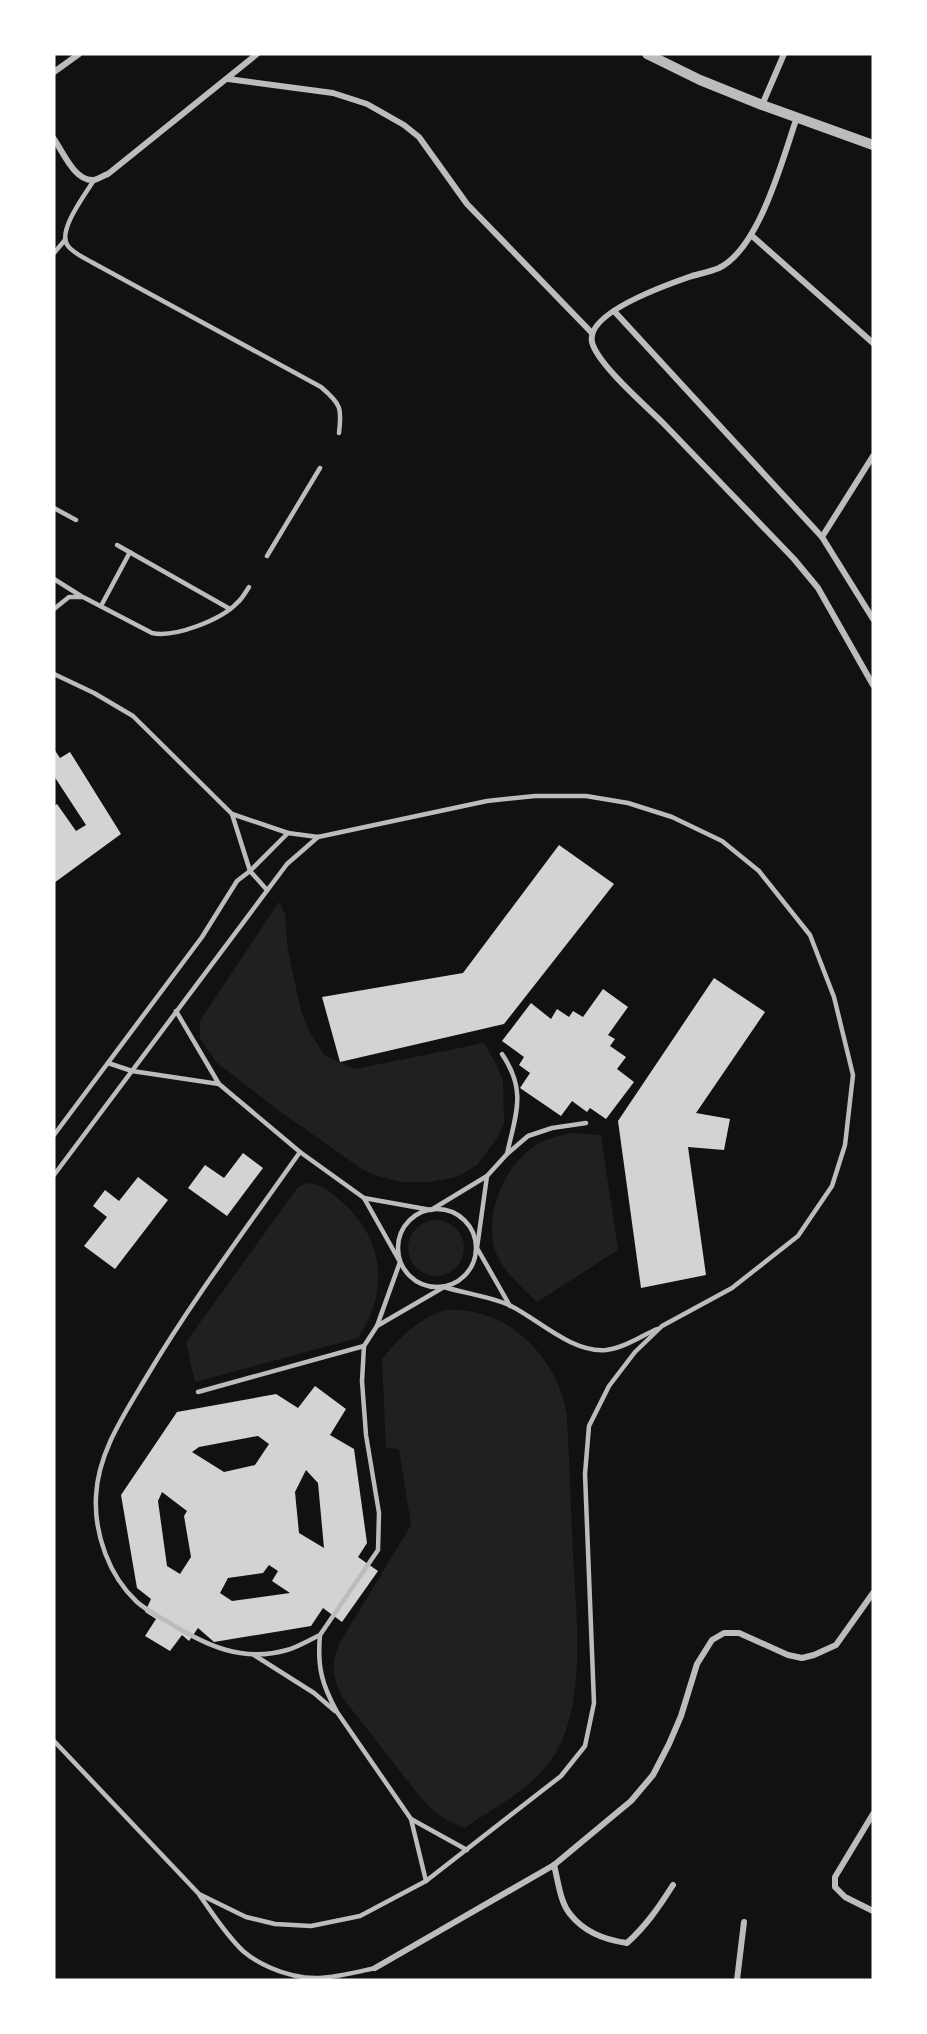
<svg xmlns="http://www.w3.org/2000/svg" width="927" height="2034" viewBox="0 0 927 2034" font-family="'Fira Sans',sans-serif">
<rect width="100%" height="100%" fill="#111"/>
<g fill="#202020">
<polygon points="279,902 285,914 288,951 301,1011 309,1030 324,1055 355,1069 484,1043 497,1066 503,1080 504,1123 497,1138 477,1165 456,1177 430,1182 401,1182 374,1175 362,1169 278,1110 216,1062 200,1038 200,1021"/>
<path d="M570,1133L601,1135L618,1250L537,1302C521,1287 498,1267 493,1243C487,1205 507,1162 539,1143C549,1138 560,1136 570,1133Z"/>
<path d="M307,1183C323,1184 332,1193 343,1203C385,1240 389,1292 358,1338L195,1382L186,1342L298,1187Z"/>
<circle cx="436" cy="1248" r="28"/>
<path d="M445,1310C508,1306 558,1357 567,1416C569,1462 571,1508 573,1554C576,1614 588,1709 551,1760C531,1789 493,1808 465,1828C446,1821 434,1813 421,1798L342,1697C332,1675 331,1666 339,1644L411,1525L399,1449L386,1448L382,1359C400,1337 418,1319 445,1310Z"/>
</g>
<g fill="#d3d3d3" fill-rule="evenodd">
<polygon points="54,749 60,758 70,752 121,834 54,883 54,806 57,804 76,831 86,825 54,776"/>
<polygon points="559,845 614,884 504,1024 340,1062 322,997 463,973"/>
<polygon points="714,978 765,1012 696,1113 730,1119 724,1150 688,1147 706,1275 641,1288 618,1121"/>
<polygon points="603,989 628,1007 608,1035 615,1039 610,1046 626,1057 617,1069 634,1082 606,1119 590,1108 587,1112 572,1101 561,1116 520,1088 530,1073 519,1065 524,1057 502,1041 531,1003 551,1019 557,1009 569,1017 573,1011 583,1017"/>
<polygon points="243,1153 263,1168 227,1216 188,1188 205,1165 224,1178"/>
<polygon points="138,1177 168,1200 115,1269 84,1246 107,1217 93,1206 105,1190 119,1201"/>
<path d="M315,1386L346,1409L330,1435L354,1449L367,1543L358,1557L378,1571L342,1622L323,1608L311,1626L214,1642L198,1628L189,1641L182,1635L170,1651L145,1636L156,1619L145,1612L151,1599L137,1588L121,1495L177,1412L276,1394L298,1408ZM258,1436L269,1444L255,1465L224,1472L192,1452L199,1447ZM306,1470L318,1483L324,1548L299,1533L295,1492ZM162,1492L187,1511L184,1516L191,1557L180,1574L167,1566L158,1501ZM269,1565L278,1571L272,1581L290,1593L232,1601L220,1593L228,1578L263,1573Z"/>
</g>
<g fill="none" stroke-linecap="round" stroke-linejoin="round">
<g stroke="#bcbcbc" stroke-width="4.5">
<path d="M94,180C86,193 56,232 68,246C74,254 87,259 95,264L321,387C341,404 342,408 339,433"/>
<polyline points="54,253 65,240"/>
<polyline points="54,508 76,520"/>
<polyline points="117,545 230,609"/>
<polyline points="267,556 320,468"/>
<polyline points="54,579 81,596"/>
<polyline points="101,606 130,552"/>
<path d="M54,609L69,597H83L152,633C174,638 221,620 237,603C242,599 245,593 249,587"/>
<polyline points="54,674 94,693 133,716 232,814 250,871 267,890"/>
<polyline points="176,1011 219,1084 300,1152 364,1198 431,1210 487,1176"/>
<path d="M502,1054C527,1091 516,1113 507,1154"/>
<polyline points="108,1063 132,1071 219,1084"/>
<polyline points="54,1135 202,937 237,881 250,871 288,833"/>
<path d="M300,1152C248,1226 193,1299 147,1376C125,1413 98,1452 96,1496C94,1534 109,1576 137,1602C146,1610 158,1616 168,1622C205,1645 242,1663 287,1650C298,1647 309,1640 320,1635C317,1667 322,1685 337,1712L411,1819L426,1881"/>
<polyline points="54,1175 287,864 318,837"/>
<polyline points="364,1198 400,1262 377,1326"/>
<circle cx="437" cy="1248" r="39"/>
<polyline points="510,1306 477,1248 487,1176 507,1154 528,1136 552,1128 586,1123"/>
<path d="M198,1392L364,1346L377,1326L444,1287C463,1293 493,1297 511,1306C539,1320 572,1353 606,1350C624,1348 641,1336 657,1329"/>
<polyline points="320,1635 378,1550 379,1513 366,1435 362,1381 364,1346"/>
<polyline points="254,1655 314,1693 335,1711"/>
<polyline points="54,1741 199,1894 246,1917 275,1924 311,1926 360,1916 426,1881 561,1776 585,1746 594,1703 585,1474 589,1426 609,1386 635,1352 662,1326 732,1288 798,1236 832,1186 845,1145 853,1075 834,997 810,935 759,871 722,841 672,817 628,803 586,796 535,796 487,801 318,837 288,833 232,814"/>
<polyline points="411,1819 467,1850"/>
<path d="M200,1896C213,1914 226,1935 243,1951C251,1958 262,1964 271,1968C310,1985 335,1977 375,1968"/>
</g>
<g stroke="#bcbcbc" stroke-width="6">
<polyline points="54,72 79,54"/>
<polyline points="228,79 333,93 367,104 404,125 419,137 467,204 592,333"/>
<polyline points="762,105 784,54"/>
<path d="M797,117C783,157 760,248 719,268C710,272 698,274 689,277C666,285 586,313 592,342C597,364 647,407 664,424C707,469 751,514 794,559L818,588L873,685"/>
<path d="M54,139C63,152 75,182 94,180C99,179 104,175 108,174L257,54"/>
<polyline points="751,235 873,343"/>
<polyline points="614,311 822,537 873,619"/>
<polyline points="822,537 873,456"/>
<polyline points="873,1814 835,1877 835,1887 845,1897 873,1911"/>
<path d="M554,1865C558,1880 560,1902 570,1914C584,1932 605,1940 627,1943C646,1926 659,1907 673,1885"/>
<polyline points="375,1968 554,1865 631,1801 653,1775 669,1744 681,1716 697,1664 712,1640 724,1633 739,1633 788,1655 802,1658 814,1655 836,1645 873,1593"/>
<polyline points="737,1980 744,1922"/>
</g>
<polyline stroke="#bcbcbc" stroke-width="10" points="647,54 700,80 762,105 873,145"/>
</g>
<rect width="927" height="2034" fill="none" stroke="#ffffff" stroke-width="111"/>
</svg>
